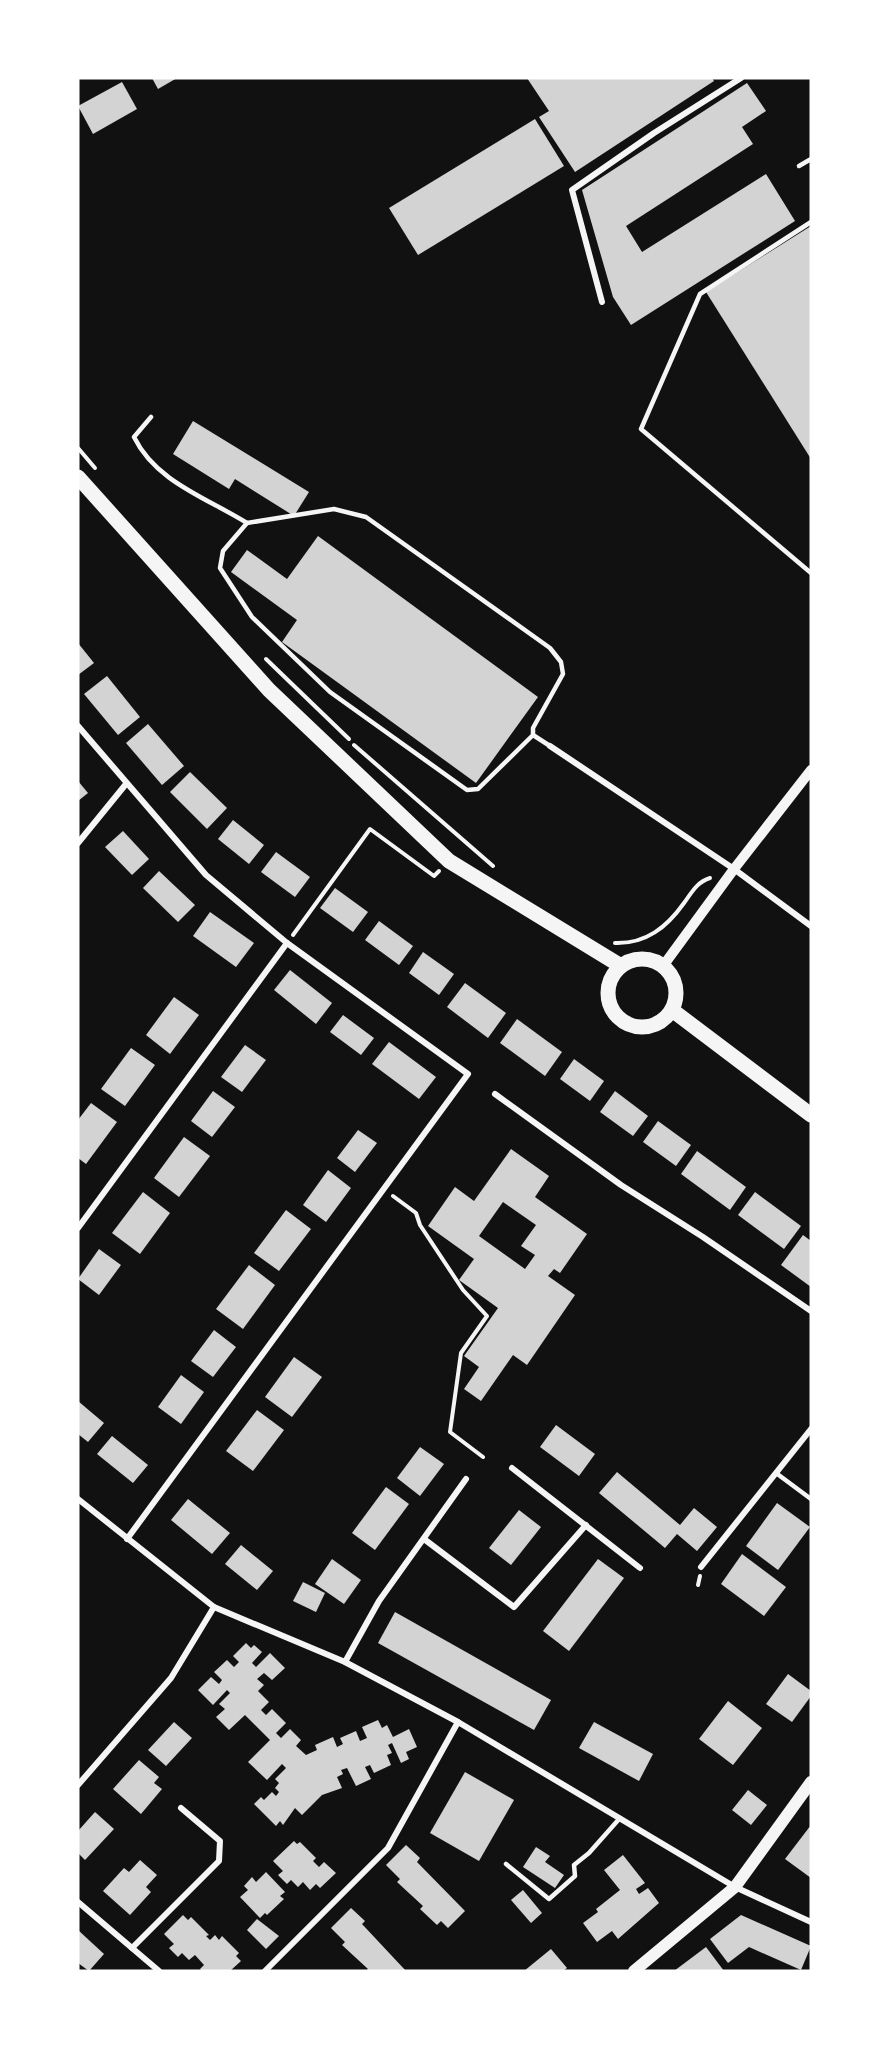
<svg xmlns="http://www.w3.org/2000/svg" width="889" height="2049" viewBox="0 0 889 2049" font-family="'IBM Plex Sans',sans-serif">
<rect width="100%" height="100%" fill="#111"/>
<g fill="#d3d3d3" fill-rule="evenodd">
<polygon points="152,78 177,78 158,89"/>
<polygon points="527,78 712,78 714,81 575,172 539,117 549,111"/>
<polygon points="122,82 137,109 93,134 78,106"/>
<polygon points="747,83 766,111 742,127 753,144 626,226 642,252 766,174 795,221 631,325 613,297 582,190"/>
<polygon points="535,119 564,166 418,255 389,208"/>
<polygon points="811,226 811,459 706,292"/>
<polygon points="193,421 309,492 294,516 235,479 229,489 173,454"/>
<polygon points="318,536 538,697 476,783 282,642 297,620 231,572 247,550 287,579"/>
<polygon points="78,643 94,663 78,675"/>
<polygon points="107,676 140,717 118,735 84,694"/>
<polygon points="148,724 184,766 162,785 126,743"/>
<polygon points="190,772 227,808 207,829 170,792"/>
<polygon points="78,781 88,793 78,801"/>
<polygon points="233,820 264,845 249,864 218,839"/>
<polygon points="123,831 149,859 132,875 105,847"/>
<polygon points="276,852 310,877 295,897 261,872"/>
<polygon points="159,871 195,905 178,922 143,888"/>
<polygon points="335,888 368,912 353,932 320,908"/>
<polygon points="210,912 254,943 236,967 193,936"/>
<polygon points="379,921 413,946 399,965 365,940"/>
<polygon points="423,952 454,974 439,995 409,973"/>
<polygon points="290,970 332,1003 316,1024 274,990"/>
<polygon points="465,983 506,1013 488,1038 447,1007"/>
<polygon points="174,997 199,1015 170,1054 146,1035"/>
<polygon points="343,1015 374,1038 361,1055 330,1032"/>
<polygon points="517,1019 562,1052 545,1076 500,1043"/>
<polygon points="389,1042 436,1077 419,1099 372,1064"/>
<polygon points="245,1045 266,1060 242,1092 221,1077"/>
<polygon points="131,1048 155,1065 125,1106 101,1089"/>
<polygon points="574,1059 604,1081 590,1101 560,1079"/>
<polygon points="213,1091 235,1107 212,1137 191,1121"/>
<polygon points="615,1091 648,1116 633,1136 600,1112"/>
<polygon points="91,1103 117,1122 86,1164 78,1158 78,1120"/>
<polygon points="658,1121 691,1145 676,1166 643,1142"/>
<polygon points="358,1130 377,1143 355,1172 337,1158"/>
<polygon points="184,1137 210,1156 179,1197 154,1178"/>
<path d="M511,1149L549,1176L535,1197L587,1234L560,1273L554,1269L548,1276L575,1295L527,1365L513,1355L481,1401L464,1389L479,1367L464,1356L498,1308L459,1280L474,1259L428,1226L455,1187L474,1201ZM503,1202L536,1225L521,1246L535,1255L525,1269L479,1236Z"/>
<polygon points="697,1151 746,1187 730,1210 681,1174"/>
<polygon points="328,1170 351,1188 326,1222 303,1205"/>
<polygon points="143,1192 170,1213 140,1254 112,1233"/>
<polygon points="755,1192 801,1226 784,1249 738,1215"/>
<polygon points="286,1210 311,1229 279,1271 254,1253"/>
<polygon points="803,1235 811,1241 811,1287 781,1265"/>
<polygon points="99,1249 121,1265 99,1295 78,1279"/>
<polygon points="249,1265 275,1285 243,1329 216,1309"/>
<polygon points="214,1330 236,1347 213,1377 191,1361"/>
<polygon points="294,1357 322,1377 292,1417 265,1397"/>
<polygon points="181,1375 204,1392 181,1424 158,1407"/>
<polygon points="78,1401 104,1423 88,1442 78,1434"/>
<polygon points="257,1410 284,1430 253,1471 226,1451"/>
<polygon points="556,1425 595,1454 579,1476 540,1447"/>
<polygon points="112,1436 148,1465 133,1483 97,1454"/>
<polygon points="420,1447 444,1464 420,1496 397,1478"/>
<polygon points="617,1472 680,1525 694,1508 717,1527 697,1551 677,1534 665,1548 599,1493"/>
<polygon points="386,1487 409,1504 375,1550 352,1533"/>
<polygon points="188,1499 230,1533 212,1554 171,1520"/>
<polygon points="777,1503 810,1527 778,1570 746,1546"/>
<polygon points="519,1510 541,1527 511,1565 489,1548"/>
<polygon points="241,1545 273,1571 257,1590 225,1564"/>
<polygon points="742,1554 786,1587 764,1616 721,1584"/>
<polygon points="332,1559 361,1580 344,1604 315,1584"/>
<polygon points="598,1559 624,1578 569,1651 543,1631"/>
<polygon points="303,1582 325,1593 316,1612 293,1601"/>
<polygon points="395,1612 551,1700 534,1730 378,1643"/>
<polygon points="246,1643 251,1648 254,1645 262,1652 252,1663 256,1667 270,1653 285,1668 272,1680 264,1673 257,1679 264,1685 258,1691 269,1702 261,1710 266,1715 272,1709 286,1723 276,1733 281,1738 290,1729 301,1740 296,1746 306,1755 317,1750 315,1745 333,1737 337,1747 343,1744 340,1738 356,1731 360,1741 367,1738 362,1727 378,1720 382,1728 387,1725 393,1737 409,1729 417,1747 406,1752 409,1759 401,1763 392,1743 388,1745 392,1753 387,1755 391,1765 374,1773 370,1765 365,1767 371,1779 356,1786 347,1768 341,1770 343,1774 337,1777 342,1788 322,1795 302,1815 295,1808 283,1825 280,1821 276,1826 254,1804 261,1797 264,1800 272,1792 276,1796 279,1792 275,1788 279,1783 275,1779 286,1768 282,1764 267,1780 248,1762 270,1740 245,1715 229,1730 216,1717 225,1709 219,1704 230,1693 227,1690 213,1705 198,1690 211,1677 219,1684 222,1680 214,1672 227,1660 234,1667 239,1662 233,1656"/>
<polygon points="788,1674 811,1691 811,1696 792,1722 766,1704"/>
<polygon points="728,1701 762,1728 733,1765 699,1739"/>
<polygon points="174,1722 192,1738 166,1766 148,1750"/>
<polygon points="594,1722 653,1754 639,1781 579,1748"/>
<polygon points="139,1760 159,1777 154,1783 162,1789 141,1814 113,1789"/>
<polygon points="465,1772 514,1800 479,1861 430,1833"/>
<polygon points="748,1790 767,1805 751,1825 732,1810"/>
<polygon points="95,1812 114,1829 85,1860 78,1853 78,1831"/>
<polygon points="811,1825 811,1878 785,1859"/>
<polygon points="294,1841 297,1844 300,1842 316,1858 313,1861 319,1867 324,1862 336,1873 320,1888 316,1884 310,1890 303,1882 298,1887 291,1880 287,1884 278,1875 283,1871 273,1861"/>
<polygon points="406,1845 420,1858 417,1862 465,1911 448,1928 441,1921 437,1925 420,1909 423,1906 397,1882 400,1879 386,1865"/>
<polygon points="536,1847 550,1856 545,1862 564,1875 555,1888 523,1867"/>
<polygon points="623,1855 645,1883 636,1889 639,1894 648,1888 659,1903 618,1939 612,1931 597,1942 583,1923 598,1912 596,1909 620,1890 604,1870"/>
<polygon points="140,1860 157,1875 146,1887 151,1892 130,1915 103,1891 124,1868 129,1872"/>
<polygon points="266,1872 285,1892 280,1896 284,1899 267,1915 265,1913 260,1918 240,1897 248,1890 244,1886 252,1877 256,1882"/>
<polygon points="523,1890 542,1913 531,1923 511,1900"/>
<polygon points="351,1908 365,1921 362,1924 406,1971 366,1971 368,1969 342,1945 345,1942 331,1928"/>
<polygon points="183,1915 188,1920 191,1917 209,1935 206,1936 210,1940 215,1935 219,1940 222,1936 239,1953 236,1956 241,1961 230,1971 202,1971 200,1969 204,1965 195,1955 189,1960 182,1953 178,1957 169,1948 174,1944 164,1934"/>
<polygon points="741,1915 811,1946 801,1970 749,1947 728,1963 710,1939"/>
<polygon points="257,1919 279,1936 266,1949 247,1930"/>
<polygon points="78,1930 104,1954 89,1971 78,1963"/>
<polygon points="706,1947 724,1971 674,1971"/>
<polygon points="551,1949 567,1968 563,1971 524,1971"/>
</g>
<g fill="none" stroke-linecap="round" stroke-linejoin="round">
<g stroke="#f5f5f5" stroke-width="4">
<polyline points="78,448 95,468"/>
<polyline points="266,659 349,739"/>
<polyline points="354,745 493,866"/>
<polyline points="293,935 370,829 434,876 439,871"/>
<path d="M615,943C646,944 667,927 684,903C692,892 697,882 710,878"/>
<polyline points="393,1196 416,1213 420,1225 463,1290 487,1316 461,1353 450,1432 483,1457"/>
<polyline points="698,1585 700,1576"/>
</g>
<g stroke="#f5f5f5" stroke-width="4.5">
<polyline points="799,166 811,159"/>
<polyline points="811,222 700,294 641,429 811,573"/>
<path d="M151,417L134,437C156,482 207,498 247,523"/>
<polyline points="533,735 478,789 467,790 330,692 252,617 220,568 223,551 247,523 334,509 366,517 550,648 561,662 563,674 533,728 533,735 550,746"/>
<polyline points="776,1473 811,1499"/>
<polyline points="506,1864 549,1899 575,1876 574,1865 589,1853 620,1818"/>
</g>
<g stroke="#f5f5f5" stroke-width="6">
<polyline points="602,302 572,190 654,133 741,78"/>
<polyline points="78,726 206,875 287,943 468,1074 127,1539"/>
<polyline points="550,746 734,869 811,926"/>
<polyline points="78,843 126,784"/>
<polyline points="495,1094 621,1185 703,1237 811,1311"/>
<polyline points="78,1228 287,943"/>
<polyline points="512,1468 640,1568"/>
<polyline points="78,1499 214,1607 345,1662 458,1722 735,1887 811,1922"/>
<polyline points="424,1539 514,1607 586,1525"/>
<polyline points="701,1567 811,1429"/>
<polyline points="345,1662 379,1601 466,1479"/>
<polyline points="78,1785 171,1678 214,1607"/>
<polyline points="78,1902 159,1971"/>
<polyline points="132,1948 219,1861 220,1841 181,1808"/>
<polyline points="265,1971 388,1848 458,1722"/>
</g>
<polyline stroke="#f5f5f5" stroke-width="10" points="663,966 734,869 811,770"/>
<polyline stroke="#f5f5f5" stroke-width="12" points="634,1971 735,1887 811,1782"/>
<g stroke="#f5f5f5" stroke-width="15">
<polyline points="78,477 269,690 449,861 621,966"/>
<circle cx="642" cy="993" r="34"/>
<polyline points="672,1010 811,1115"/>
</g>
</g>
<rect width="889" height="2049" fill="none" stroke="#ffffff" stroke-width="159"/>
</svg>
